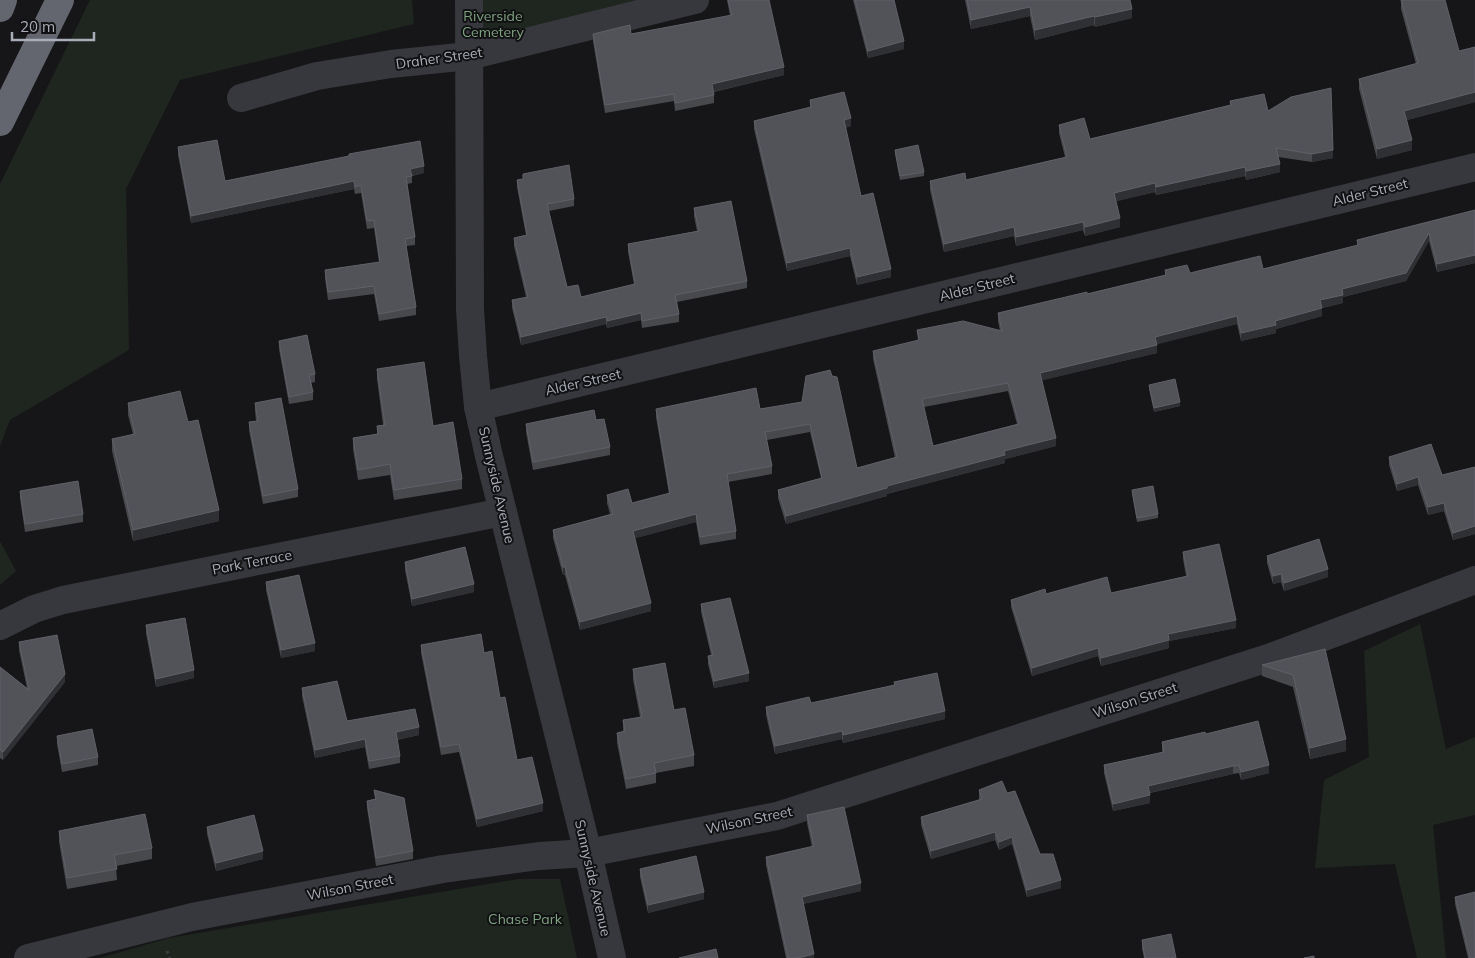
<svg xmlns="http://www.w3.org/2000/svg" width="1475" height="958" viewBox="0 0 1475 958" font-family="Mulish,sans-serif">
<rect width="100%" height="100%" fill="#161618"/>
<g fill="#1e261f">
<polygon points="90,0 412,0 414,24 180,80 126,189 129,350 10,420 0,446 0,184"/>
<polygon points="469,0 671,0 469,56"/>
<polygon points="0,541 16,571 0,585"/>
<polygon points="1420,624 1446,749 1475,737 1475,815 1433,825 1446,958 1417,958 1395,864 1315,868 1324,780 1369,757 1364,651"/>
<polygon points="518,879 560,879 577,958 100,958 169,938"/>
</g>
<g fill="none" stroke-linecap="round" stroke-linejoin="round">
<polyline stroke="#3d3f44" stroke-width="3" stroke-dasharray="2.5 4" stroke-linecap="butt" points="167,951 170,958"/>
<g stroke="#37383d" stroke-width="28">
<polyline points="469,0 470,309 473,356 478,407 489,456 588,853 612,958"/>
<polyline points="241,98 317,76 391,64 469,56 695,0"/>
<polyline points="478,407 1475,167"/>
<polyline points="0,626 34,609 63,600 503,512"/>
<polyline points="28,958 192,917 443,869 539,856 588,853 777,816 1271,657 1475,580"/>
</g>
<g stroke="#63666e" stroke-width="28">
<polyline points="0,8 3,0"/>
<polyline points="0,122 60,0"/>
</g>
</g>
<g fill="#47494d" fill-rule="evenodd">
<polygon points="727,0 769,0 784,75 714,92 714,103 675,111 674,101 605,113 593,41 593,34 631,34 730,16"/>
<polygon points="853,0 894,0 904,49 868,58"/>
<polygon points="965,0 1130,0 1132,18 1095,27 1094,25 1035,40 1030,16 971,29"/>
<polygon points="1401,0 1459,51 1475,47 1475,102 1407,120 1412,150 1377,159 1359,89 1359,79 1416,64 1401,9"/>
<polygon points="810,100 851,126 845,128 861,196 891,277 857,285 850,256 787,271 754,129 754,121 810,108"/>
<polygon points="1230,101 1268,111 1333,158 1312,162 1278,157 1280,172 1246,180 1245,176 1156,195 1155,192 1116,201 1120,227 1085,236 1083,230 1016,246 1014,236 944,252 930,190 930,181 966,180 1065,157 1059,133 1059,125 1090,139 1230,105"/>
<polygon points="178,147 225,181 424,173 412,176 412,183 407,184 415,237 415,245 406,246 416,307 416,315 379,321 374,294 328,300 325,278 325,270 379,262 374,228 367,229 361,193 355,194 354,189 191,223 178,155"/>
<polygon points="895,150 924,172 924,176 900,180 895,154"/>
<polygon points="523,174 574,199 574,206 549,211 567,287 581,297 634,284 628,252 628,244 697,231 694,216 694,208 747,281 747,288 677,302 679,314 679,322 642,328 641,320 607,328 606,324 521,345 512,308 512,300 526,297 514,246 514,238 526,235 517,187 517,180 523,179"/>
<path d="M1475,210V263L1437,272L1429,241L1406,281L1343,297V303L1322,308V316L1276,329V333L1241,341L1237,324L1156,344L1157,353L1042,380L1056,446L1005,459V463L887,494V496L786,524L778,498V490L821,478L810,432L767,440L772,466V474L728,482L736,531V539L700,545L696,522L635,538L651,611L580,630L565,575H563L553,538V530L610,514L607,503V495L632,503L669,494L656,417V409H760L802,402L857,468L895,458L873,359V351L918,341L917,330L1000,331L998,321V313L1087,294L1165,275V270L1190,273L1263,269L1357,246V240ZM1008,391L1017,424L933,446L924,407Z"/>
<polygon points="279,341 315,374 315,382 311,383 313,392 313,400 289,404 279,349"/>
<polygon points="377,369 433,426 462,479 462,489 394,500 390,475 358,480 353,449 353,438 377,434 377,426 383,425 377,379"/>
<polygon points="1149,385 1180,406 1154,412 1149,389"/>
<polygon points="128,403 188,422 219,521 133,541 112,451 112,439 133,434 128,415"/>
<polygon points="255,403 298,489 298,497 263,504 249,430 249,422 256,421 255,411"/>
<polygon points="596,420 610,447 610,455 533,470 526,432 526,424"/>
<polygon points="1389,457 1442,475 1475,467 1475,534 1453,540 1444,511 1428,515 1418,485 1397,491 1389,465"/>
<polygon points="1132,490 1158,514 1158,518 1137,522 1132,494"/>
<polygon points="20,491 83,514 83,522 25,532 20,498"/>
<polygon points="1183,552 1236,628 1169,641 1169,648 1101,666 1098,656 1032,676 1011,607 1011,600 1046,594 1111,593 1186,576 1183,559"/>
<polygon points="1267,556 1328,577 1284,591 1281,582 1273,584 1267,563"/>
<polygon points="405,562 474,592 412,606 405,570"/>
<polygon points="266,582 315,651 281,658 266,590"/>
<polygon points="701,604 749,681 714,688 708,664 708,656 711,655 701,612"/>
<polygon points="146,625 194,678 156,687 146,633"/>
<polygon points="19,642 65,682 3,760 0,758 0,667 27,688 19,650"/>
<polygon points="421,645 484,653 500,698 517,760 543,811 477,827 459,752 441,755 421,653"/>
<polygon points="1325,649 1346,751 1310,759 1293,687 1262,676 1262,665"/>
<polygon points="633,669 674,710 694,755 694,766 656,773 656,783 626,789 617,743 617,733 623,732 623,720 640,717 633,680"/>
<polygon points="894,682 945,719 843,743 842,739 775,754 766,715 766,707 811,703 894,685"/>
<polygon points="302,688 347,721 419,735 397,740 400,756 400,763 369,769 365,747 315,758 302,696"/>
<polygon points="1206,734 1269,773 1241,780 1239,773 1233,774 1150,793 1150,803 1113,811 1104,773 1104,765 1162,752 1162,742"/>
<polygon points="57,736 98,757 98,765 62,772 57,744"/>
<polygon points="374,790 413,851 413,859 376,866 367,808 367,801 375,799"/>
<polygon points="979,790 1007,793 1040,854 1061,888 1027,897 1012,844 999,850 995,840 931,859 921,825 921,817 979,800"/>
<polygon points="807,815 861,891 803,904 814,958 786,958 766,865 766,857 812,847 807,823"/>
<polygon points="207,827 263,859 216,871 207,834"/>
<polygon points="59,831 152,848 152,859 116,866 117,880 67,889 59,842"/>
<polygon points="640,869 704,899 648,913 640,877"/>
<polygon points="1455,897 1475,958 1468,958 1455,904"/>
<polygon points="1142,940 1176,958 1144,958 1142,949"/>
</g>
<g fill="#2f3033">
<polygon points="1030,7 1030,16 971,29 971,20"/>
<polygon points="1132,9 1132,18 1095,27 1095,17"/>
<polygon points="1094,16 1094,25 1035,40 1035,30"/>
<polygon points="904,41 904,49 868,58 868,51"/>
<polygon points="784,67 784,75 712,92 712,84"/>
<polygon points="1475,92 1475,102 1404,121 1404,111"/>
<polygon points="851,118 851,126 844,128 844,120"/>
<polygon points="1412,140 1412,150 1377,159 1377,149"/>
<polygon points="1333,150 1333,158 1312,162 1312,154"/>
<polygon points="1280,164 1280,172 1246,180 1246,171"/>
<polygon points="424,166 424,173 410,176 410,169"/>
<polygon points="1245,167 1245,176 1156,195 1156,187"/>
<polygon points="354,181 354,189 191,223 191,216"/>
<polygon points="1155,183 1155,192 1114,202 1114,193"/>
<polygon points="1120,218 1120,227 1085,236 1085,227"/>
<polygon points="1083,222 1083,230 1016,246 1016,237"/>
<polygon points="1014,227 1014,236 944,252 944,244"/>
<polygon points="1429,233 1429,241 1406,281 1343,297 1343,303 1320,308 1320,300 1342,289"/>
<polygon points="850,248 850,256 787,271 787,263"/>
<polygon points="1475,255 1475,263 1437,272 1437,264"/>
<polygon points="891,269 891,277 857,285 857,277"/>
<polygon points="1322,308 1322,316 1276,329 1276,333 1241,341 1241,333 1275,321"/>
<polygon points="641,313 641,320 607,328 607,321"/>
<polygon points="1237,316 1237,324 1155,345 1155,337"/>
<polygon points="606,317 606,324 521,345 521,337"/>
<polygon points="1157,345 1157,353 1040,381 1040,373"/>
<polygon points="1180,402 1180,406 1154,412 1154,408"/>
<polygon points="1056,438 1056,446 1005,459 1005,463 887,494 887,496 786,524 786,516 1004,451"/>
<polygon points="1418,477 1418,485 1397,491 1397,484"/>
<polygon points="1444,503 1444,511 1428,515 1428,507"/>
<polygon points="219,510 219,521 133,541 133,530"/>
<polygon points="696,514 696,522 633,539 633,531"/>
<polygon points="1475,526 1475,534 1453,540 1453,533"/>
<rect x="563" y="567" width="2" height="8"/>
<polygon points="1328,569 1328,577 1284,591 1284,583"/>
<polygon points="1281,574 1281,582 1273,584 1273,576"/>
<polygon points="474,584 474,592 412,606 412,599"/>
<polygon points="651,603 651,611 580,630 580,622"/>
<polygon points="1236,620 1236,628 1169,641 1169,648 1101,666 1101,658 1168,634"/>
<polygon points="315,643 315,651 281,658 281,650"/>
<polygon points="1098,648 1098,656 1032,676 1032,668"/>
<polygon points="194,670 194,678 156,687 156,679"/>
<polygon points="749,673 749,681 714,688 714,681"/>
<polygon points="65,674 65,682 3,760 3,752"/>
<polygon points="945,711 945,719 843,743 843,735"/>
<polygon points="419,727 419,735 396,740 396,732"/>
<polygon points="842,731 842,739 775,754 775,746"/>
<polygon points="365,739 365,747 315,758 315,750"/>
<polygon points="1346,739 1346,751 1310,759 1310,748"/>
<polygon points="1269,765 1269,773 1241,780 1241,772"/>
<polygon points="1233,766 1233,774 1148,793 1148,786"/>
<polygon points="1150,795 1150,803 1113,811 1113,804"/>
<polygon points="543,803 543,811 477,827 477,819"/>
<polygon points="995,832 995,840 931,859 931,851"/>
<polygon points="1012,837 1012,844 999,850 999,842"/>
<polygon points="263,851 263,859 216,871 216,863"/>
<polygon points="1061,880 1061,888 1027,897 1027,890"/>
<polygon points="861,883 861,891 802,904 802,897"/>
<polygon points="704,892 704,899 648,913 648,905"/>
<polygon points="814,954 814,958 798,958"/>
</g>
<g fill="#525359" stroke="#5f6168" fill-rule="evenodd">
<polygon points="728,0 769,0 784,67 712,84 714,95 675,103 674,94 605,105 593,34 630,25 631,34 732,15"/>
<polygon points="855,0 894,0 904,41 868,51"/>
<polygon points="967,0 1130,0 1132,9 1095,17 1094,16 1035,30 1030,7 971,20"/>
<polygon points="1401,0 1445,0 1459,51 1475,47 1475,92 1404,111 1412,140 1377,149 1359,79 1418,63"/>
<polygon points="1331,88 1333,150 1312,154 1276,148 1280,164 1246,171 1245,167 1156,187 1155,183 1114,193 1120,218 1085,227 1083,222 1016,237 1014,227 944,244 930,181 965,173 966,180 1067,157 1059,125 1084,118 1090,139 1231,105 1230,101 1264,94 1268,111 1291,97"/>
<polygon points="844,92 851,118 844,120 861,196 873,193 891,269 857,277 850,248 787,263 754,121 811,107 810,100"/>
<polygon points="217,140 225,181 349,156 349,154 420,141 424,166 410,169 412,176 406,177 415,237 405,239 416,307 379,314 374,286 328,292 325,270 380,262 374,220 367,221 361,185 355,187 354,181 191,216 178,147"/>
<polygon points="918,145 924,172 900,176 895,150"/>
<polygon points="569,165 574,199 547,204 567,287 578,285 581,297 635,284 628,244 699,231 694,208 731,201 747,281 675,295 679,314 642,321 641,313 607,321 606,317 521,337 512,300 528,297 514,238 527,235 517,180 523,179 523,174"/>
<path d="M1475,210V255L1437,264L1429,233L1406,273L1342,289L1343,295L1320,300L1322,308L1275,321L1276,325L1241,333L1237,316L1155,337L1157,345L1040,373L1056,438L1004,451L1005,455L887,486V488L786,516L778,490L822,478L810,424L765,432L772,466L727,474L736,531L700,537L696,514L633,531L651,603L580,622L565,567H563L553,530L613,514L607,495L628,489L632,503L670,493L656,409L756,388L760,409L802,402L806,376L830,370L832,376L837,377L857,468L897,457L873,351L919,340L917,330L963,321L1002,331L998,313L1087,292V294L1166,275L1165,270L1187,265L1190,273L1260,256L1263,269L1358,245L1357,240ZM1008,383L1019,424L933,446L922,399Z"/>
<polygon points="307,335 315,374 309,375 313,392 289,397 279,341"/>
<polygon points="424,362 433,426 453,422 462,479 394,490 390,464 358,470 353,438 378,434 377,426 385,425 377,369"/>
<polygon points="1175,379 1180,402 1154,408 1149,385"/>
<polygon points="180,391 188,422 198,420 219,510 133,530 112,439 135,434 128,403"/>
<polygon points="281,398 298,489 263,496 249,422 258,421 255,403"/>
<polygon points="594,410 596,420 604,419 610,447 533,462 526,424"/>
<polygon points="1431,444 1442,475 1475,467 1475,526 1453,533 1444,503 1428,507 1418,477 1397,484 1389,457"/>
<polygon points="78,481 83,514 25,524 20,491"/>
<polygon points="1153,486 1158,514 1137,518 1132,490"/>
<polygon points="1319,539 1328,569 1284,583 1281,574 1273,576 1267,556"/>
<polygon points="1219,544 1236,620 1168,634 1169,640 1101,658 1098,648 1032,668 1011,600 1045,589 1046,594 1107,577 1111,593 1188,576 1183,552"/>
<polygon points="465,547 474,584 412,599 405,562"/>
<polygon points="299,575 315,643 281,650 266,582"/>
<polygon points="730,598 749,673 714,681 708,656 713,655 701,604"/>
<polygon points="185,618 194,670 156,679 146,625"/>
<polygon points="481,634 484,653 492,651 500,698 505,697 517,760 532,757 543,803 477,819 459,744 441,747 421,645"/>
<polygon points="57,635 65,674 3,752 0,750 0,667 29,690 19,642"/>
<polygon points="1325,649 1346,739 1310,748 1293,675 1262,665"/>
<polygon points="665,663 674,710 685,708 694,755 654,763 656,773 626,779 617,733 625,731 623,720 642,717 633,669"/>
<polygon points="937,673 945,711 843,735 842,731 775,746 766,707 809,697 811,703 895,685 894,682"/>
<polygon points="337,681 347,721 415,709 419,727 396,732 400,756 369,761 365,739 315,750 302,688"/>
<polygon points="1258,721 1269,765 1241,772 1239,765 1233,766 1148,786 1150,795 1113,804 1104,765 1164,752 1162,742 1205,732 1206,734"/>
<polygon points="92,729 98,757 62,764 57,736"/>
<polygon points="1002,781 1007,793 1015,791 1040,854 1053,854 1061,880 1027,890 1012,837 999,842 995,832 931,851 921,817 982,799 979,790"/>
<polygon points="374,790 404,798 413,851 376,858 367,801 376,799"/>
<polygon points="844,807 861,883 802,897 814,954 798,958 788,958 766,857 814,846 807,815"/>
<polygon points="145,814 152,848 114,855 117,869 67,878 59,831"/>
<polygon points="254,815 263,851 216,863 207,827"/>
<polygon points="696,856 704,892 648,905 640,869"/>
<polygon points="1475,892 1475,958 1470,958 1455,897"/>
<polygon points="1171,934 1176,958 1145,958 1142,940"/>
<polygon points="716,949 718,958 679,958"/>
<polygon points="1314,956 1314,958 1304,958"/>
</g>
<g text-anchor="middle" stroke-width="4" stroke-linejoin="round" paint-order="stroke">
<g font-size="14" fill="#7fa381" stroke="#111113">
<text x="493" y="21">Riverside<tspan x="493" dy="16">Cemetery</tspan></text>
<text x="525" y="924">Chase Park</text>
</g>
<g font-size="14" fill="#a8adb8" stroke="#111113">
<text transform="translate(439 58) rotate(-8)" y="5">Draher Street</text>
<text transform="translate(1370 192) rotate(-14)" y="5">Alder Street</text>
<text transform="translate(977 287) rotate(-14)" y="5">Alder Street</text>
<text transform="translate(583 382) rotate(-13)" y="5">Alder Street</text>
<text transform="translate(497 485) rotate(77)" y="5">Sunnyside Avenue</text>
<text transform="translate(252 562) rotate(-11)" y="5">Park Terrace</text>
<text transform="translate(1135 700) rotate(-18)" y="5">Wilson Street</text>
<text transform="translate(749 820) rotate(-12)" y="5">Wilson Street</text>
<text transform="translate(593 878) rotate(77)" y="5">Sunnyside Avenue</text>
<text transform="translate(350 887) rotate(-11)" y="5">Wilson Street</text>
</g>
</g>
<path d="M12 32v8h82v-8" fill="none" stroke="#a8adb8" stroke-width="2.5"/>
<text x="20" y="32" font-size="15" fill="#a8adb8" stroke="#111113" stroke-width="4" paint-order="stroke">20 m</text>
</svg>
